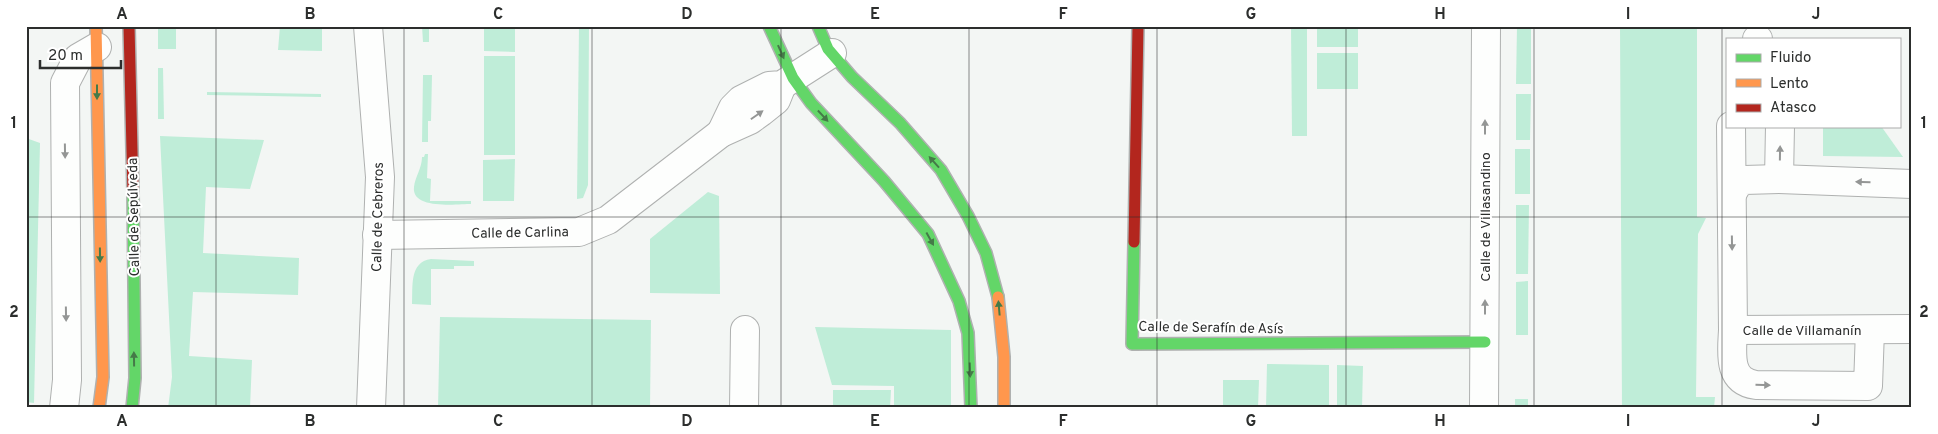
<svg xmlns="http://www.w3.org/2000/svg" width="1938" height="434" viewBox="0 0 1938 434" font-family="Overpass,sans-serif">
<rect width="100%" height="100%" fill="#f3f6f4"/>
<g fill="#bfedd8">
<rect x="158" y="26" width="18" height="23"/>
<polygon points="280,26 322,26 322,51 278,50"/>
<polygon points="422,26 429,26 429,42 423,42"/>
<polygon points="484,26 515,26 515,52 484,51"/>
<polygon points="579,26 589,26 588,185 583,198 577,199"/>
<polygon points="1291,26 1307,26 1307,136 1292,136"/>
<polygon points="1517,26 1531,26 1531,84 1516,84"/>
<polygon points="1620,26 1697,26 1697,217 1706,218 1698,234 1696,397 1715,397 1714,408 1622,408"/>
<polygon points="1317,28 1358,29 1358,47 1317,47"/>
<rect x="1317" y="53" width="41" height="36"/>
<rect x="484" y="56" width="31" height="99"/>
<polygon points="158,68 163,68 164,119 158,119"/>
<polygon points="423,75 432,75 431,121 428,121 428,142 422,142"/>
<polygon points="207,92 321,94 321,97 207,95"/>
<polygon points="1516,94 1531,94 1530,140 1516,140"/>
<polygon points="1823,126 1881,126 1903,157 1823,156"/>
<polygon points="160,136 264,140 250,189 206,187 203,253 299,258 298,295 193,292 189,356 252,360 250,408 168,408 172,377"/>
<polygon points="26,138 40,143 34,403 26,402"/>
<rect x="1515" y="149" width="15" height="45"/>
<path d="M425,154H428L427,178L431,179L430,201H471V204C458,204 411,210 414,187C415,177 422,168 422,157H424Z"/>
<polygon points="515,159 514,201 483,201 483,160"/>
<polygon points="708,192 719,196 720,294 650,293 650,239"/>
<polygon points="1516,205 1529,205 1528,274 1516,274"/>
<path d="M431,259L474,261V266H454V269H431V305L412,304C413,287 409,262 431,259Z"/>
<polygon points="1528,281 1528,335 1516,335 1516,282"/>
<polygon points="440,317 651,320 650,408 438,408"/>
<polygon points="815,327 951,330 951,408 894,408 894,386 832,385"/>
<polygon points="1267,364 1329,365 1329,408 1266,408"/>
<polygon points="1337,365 1363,366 1362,408 1337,408"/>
<polygon points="1223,380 1259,380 1258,408 1223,408"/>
<polygon points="833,390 891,390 890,408 833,408"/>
<rect x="1515" y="399" width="13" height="9"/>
</g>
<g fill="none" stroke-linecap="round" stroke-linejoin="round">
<defs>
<g id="street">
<polyline points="368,26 380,177 371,408"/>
<polyline points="1757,39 1758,39"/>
<path d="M1731,126L1733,330C1732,352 1727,381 1756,385L1868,386L1870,330"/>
<polyline points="721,133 733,108 741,100 769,86 782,85 832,53"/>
<polyline points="1779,179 1780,126"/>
<polyline points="1732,194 1737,185 1744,180 1779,179 1912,184"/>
<polyline points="377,235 579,232 608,220 721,133 750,120 761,112 776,100 782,85"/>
<polyline points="1733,330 1912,329"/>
<polyline points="64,408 67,380 65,83 78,58 97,47"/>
<polyline points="744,408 745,330"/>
<polyline points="1484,408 1486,26"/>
</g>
<g id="fast">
<polyline points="769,26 793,78 811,103 884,181 928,234 959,301 968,333 971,408"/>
<polyline points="818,26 828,49 852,77 900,123 941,170 968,216 986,253 998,297"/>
<polyline points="1134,242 1132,344 1485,342"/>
<polyline points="132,408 135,378 133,192"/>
</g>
<g id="slow">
<polyline points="96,26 103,377 99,408"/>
<polyline points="998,297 1004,357 1004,408"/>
</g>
<g id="jam">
<polyline points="129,26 133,192"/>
<polyline points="1134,242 1138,26"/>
</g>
</defs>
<use href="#street" stroke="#afb1b0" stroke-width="30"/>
<use href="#fast" stroke="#afb1b0" stroke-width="14"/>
<use href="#slow" stroke="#afb1b0" stroke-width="14"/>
<use href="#jam" stroke="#afb1b0" stroke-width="14"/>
<use href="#street" stroke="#fdfefd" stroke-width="28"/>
<use href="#fast" stroke="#63d668" stroke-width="11"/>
<use href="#slow" stroke="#ff974d" stroke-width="11"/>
<use href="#jam" stroke="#b3261e" stroke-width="11"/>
</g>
<defs><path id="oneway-solid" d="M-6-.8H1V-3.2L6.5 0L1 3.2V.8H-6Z" transform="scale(1.25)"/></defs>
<g fill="#457a48">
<use href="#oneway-solid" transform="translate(781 52) rotate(66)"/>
<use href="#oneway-solid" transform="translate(97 92) rotate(90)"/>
<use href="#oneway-solid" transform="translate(823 116) rotate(47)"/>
<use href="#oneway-solid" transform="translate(934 162) rotate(-132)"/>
<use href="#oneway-solid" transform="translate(930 239) rotate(61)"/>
<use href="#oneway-solid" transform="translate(100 255) rotate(89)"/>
<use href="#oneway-solid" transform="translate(999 308) rotate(-95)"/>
<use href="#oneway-solid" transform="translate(134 359) rotate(-91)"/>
<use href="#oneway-solid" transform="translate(970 370) rotate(88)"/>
</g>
<g fill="#949695">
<use href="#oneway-solid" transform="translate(757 115) rotate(-35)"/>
<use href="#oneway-solid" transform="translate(1485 127) rotate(-90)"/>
<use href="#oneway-solid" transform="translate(65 151) rotate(89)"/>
<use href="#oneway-solid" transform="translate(1780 153) rotate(-89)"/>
<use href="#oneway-solid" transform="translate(1863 182) rotate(-178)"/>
<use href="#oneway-solid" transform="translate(1732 243) rotate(89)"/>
<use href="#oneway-solid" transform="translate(1485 307) rotate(-90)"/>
<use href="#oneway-solid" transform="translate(66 314) rotate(89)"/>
<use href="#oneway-solid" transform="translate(1763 385) rotate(1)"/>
</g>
<path fill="none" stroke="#2c2e2d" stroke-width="1" stroke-opacity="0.55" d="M216,26V408M404,26V408M592,26V408M781,26V408M969,26V408M1157,26V408M1346,26V408M1534,26V408M1722,26V408M26,217H1912"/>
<g text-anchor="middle" stroke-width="4" stroke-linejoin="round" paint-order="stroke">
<g font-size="14" fill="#2c2e2d" stroke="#fff">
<text transform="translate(133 217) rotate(-91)" y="5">Calle de Sepúlveda</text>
<text transform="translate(377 217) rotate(-89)" y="5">Calle de Cebreros</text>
<text transform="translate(1485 217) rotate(-90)" y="5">Calle de Villasandino</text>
<text transform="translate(520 232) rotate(-1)" y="5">Calle de Carlina</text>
<text transform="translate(1211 327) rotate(1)" y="5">Calle de Serafín de Asís</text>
<text x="1802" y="335">Calle de Villamanín</text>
</g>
</g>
<rect width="1938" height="434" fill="none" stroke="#ffffff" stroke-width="55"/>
<rect x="1726" y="38" width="175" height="90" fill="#ffffff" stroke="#ababab"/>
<rect x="1736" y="54" width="25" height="8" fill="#63d668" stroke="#ababab"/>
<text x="1770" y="62" font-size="15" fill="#2c2e2d">Fluido</text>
<rect x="1736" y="79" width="25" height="8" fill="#ff974d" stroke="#ababab"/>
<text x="1770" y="88" font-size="15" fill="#2c2e2d">Lento</text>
<rect x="1736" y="104" width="25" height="8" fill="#b3261e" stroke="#ababab"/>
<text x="1770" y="112" font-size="15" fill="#2c2e2d">Atasco</text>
<path d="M40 60v8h81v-8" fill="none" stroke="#2c2e2d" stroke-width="2.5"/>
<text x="48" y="60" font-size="15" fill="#2c2e2d" stroke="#ffffff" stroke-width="4" paint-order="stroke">20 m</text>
<rect x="28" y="28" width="1882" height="378" fill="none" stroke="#2c2e2d" stroke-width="2"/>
<g font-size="16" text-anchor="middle" font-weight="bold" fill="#2c2e2d">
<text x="122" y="19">A</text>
<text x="310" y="19">B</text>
<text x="498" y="19">C</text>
<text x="687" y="19">D</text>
<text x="875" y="19">E</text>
<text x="1063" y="19">F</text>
<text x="1251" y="19">G</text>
<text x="1440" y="19">H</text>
<text x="1628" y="19">I</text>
<text x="1816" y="19">J</text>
<text x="14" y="128">1</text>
<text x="1924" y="128">1</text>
<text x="14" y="317">2</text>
<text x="1924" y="317">2</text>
<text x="122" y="426">A</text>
<text x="310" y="426">B</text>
<text x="498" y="426">C</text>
<text x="687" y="426">D</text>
<text x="875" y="426">E</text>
<text x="1063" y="426">F</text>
<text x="1251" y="426">G</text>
<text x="1440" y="426">H</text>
<text x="1628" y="426">I</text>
<text x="1816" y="426">J</text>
</g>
</svg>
